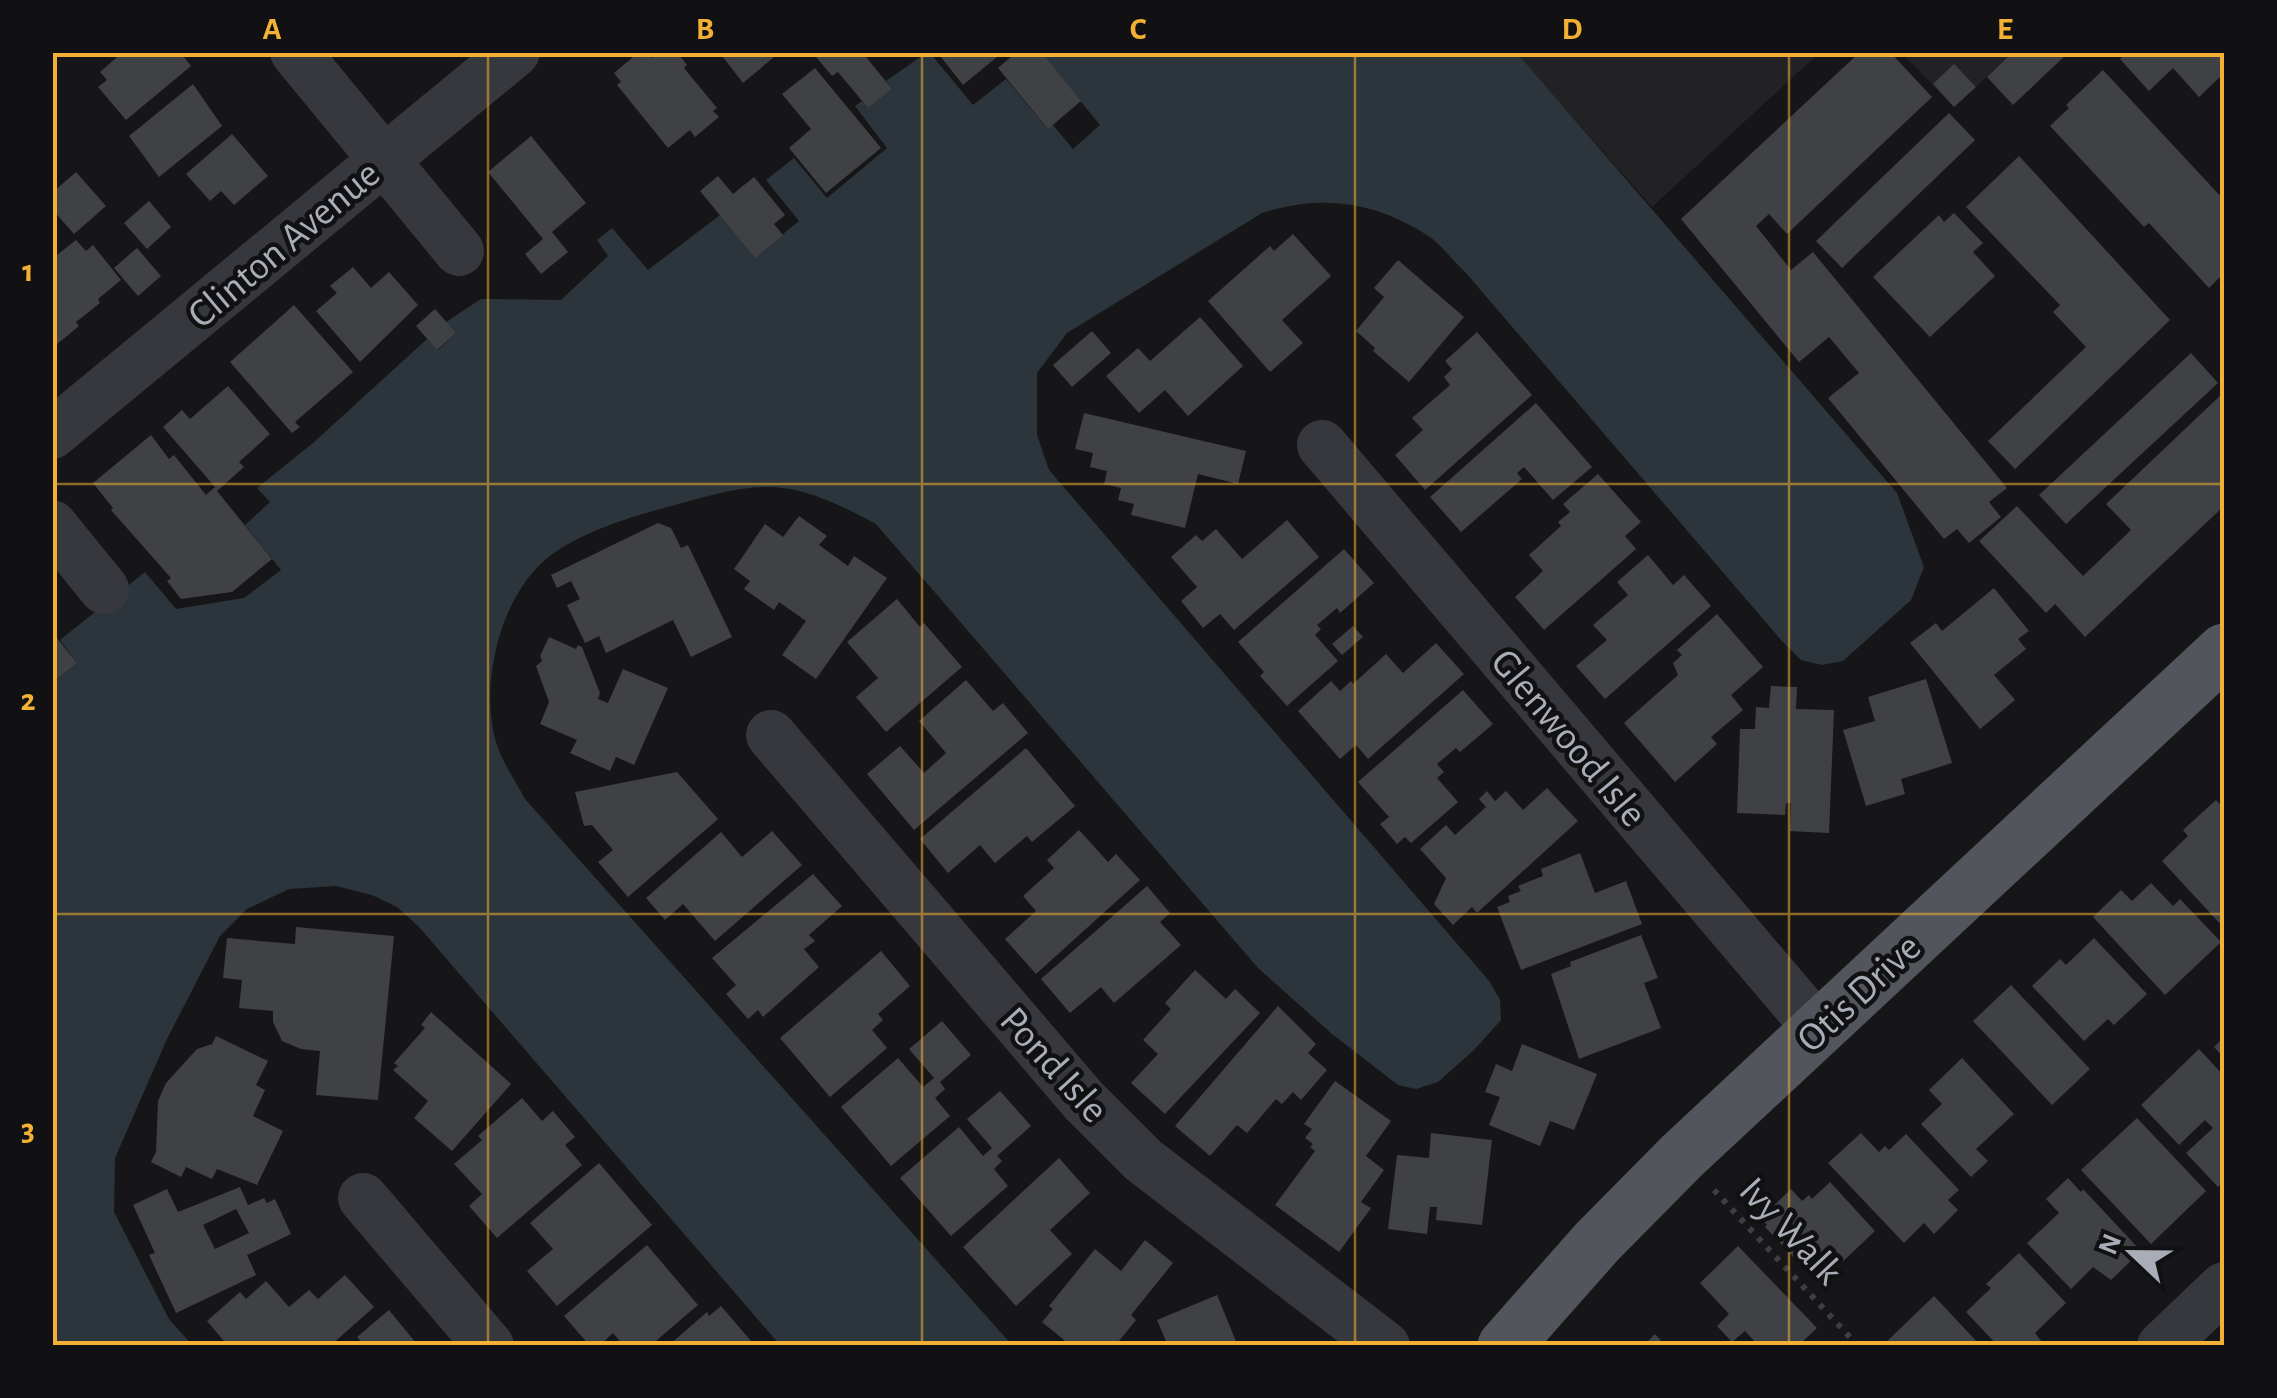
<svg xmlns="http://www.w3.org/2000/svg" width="2277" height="1398" viewBox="0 0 2277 1398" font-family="'Alegreya Sans',sans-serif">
<rect width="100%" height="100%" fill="#161618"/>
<g fill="#222225">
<polygon points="1516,53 1819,53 1652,207"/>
<polygon points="1902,53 2012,53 1954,107"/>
</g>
<path fill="#2c353c" d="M1516,52L1897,493L1924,567L1911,600L1843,661L1822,665L1801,660L1781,640L1466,273C1453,261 1441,244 1427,235C1374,201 1321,194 1262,213L1067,333L1037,373V435L1049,470L1490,982L1500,1000L1501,1020L1474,1050L1438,1082L1416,1089L1398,1085L1332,1034L1258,968L876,524C783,474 762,481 664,508C624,519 585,531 551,555C500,593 478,686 497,745C503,763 516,782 525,799L1012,1345H780L419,927L397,907L372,895L336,886L289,889L247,909L220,936L167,1039L115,1158L114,1212L169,1319L192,1345L53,1346L52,683L77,663L60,640L145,572L176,609L244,598L281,570L245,525L270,502L257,488L313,443L427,339L438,350L456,333L446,322L481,299L561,300L608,256L597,240L612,228L648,270L720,215L755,257L799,221L766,180L794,158L827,198L887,148L855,106L862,101L868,108L892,89L886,81L926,53H930L973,105L1006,79L1047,128L1052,124L1073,149L1100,125L1041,53Z"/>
<g fill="#404145" fill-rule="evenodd">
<polygon points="123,52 180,52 191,66 126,120 98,87 107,80 100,72"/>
<polygon points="639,52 647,52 651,58 659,52 677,52 687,65 684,68 717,108 713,111 719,117 695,137 690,130 668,148 617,85 621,82 614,73"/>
<polygon points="719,52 780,52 743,83"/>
<polygon points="812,52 862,52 892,89 868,108 838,72 832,76"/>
<polygon points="937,52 1003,52 963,85"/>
<polygon points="1009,52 1041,52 1081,101 1048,129 998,68 1012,56"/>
<polygon points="1860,52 1890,52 1932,97 1787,234 1769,214 1756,226 1791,270 1813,252 2007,488 1989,502 2001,517 1969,543 1957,529 1944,539 1828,398 1859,373 1829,337 1799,362 1681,219"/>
<polygon points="2013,52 2069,52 2013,105 1987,77"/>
<polygon points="2127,52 2224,52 2224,73 2199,97 2173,68 2149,91 2120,59"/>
<polygon points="1954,64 1976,87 1954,107 1933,84"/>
<polygon points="815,68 881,148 826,193 789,148 811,129 782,94"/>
<polygon points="2103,70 2224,200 2224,273 2209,288 2149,223 2144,227 2050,126 2069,108 2066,105"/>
<polygon points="193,84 222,126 159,177 129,136"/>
<polygon points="1949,113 1975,140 1842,268 1816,241"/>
<polygon points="232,134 268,176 234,205 221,191 210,201 186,174"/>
<polygon points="531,136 586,203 552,232 568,252 541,274 525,254 543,239 488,172"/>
<polygon points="2019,156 2170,320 2015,469 1988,441 2086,347 2053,312 2060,305 1966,207"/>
<polygon points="76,172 106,206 74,234 52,209 52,193"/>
<polygon points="718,176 733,194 754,177 785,215 774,224 783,235 755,258 700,191"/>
<polygon points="149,201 171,227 147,249 124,223"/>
<polygon points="1954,213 1983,243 1973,252 1995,276 1930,337 1873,277 1939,215 1944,222"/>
<polygon points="1293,234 1331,276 1282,320 1303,343 1270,372 1208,301 1270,246 1274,251"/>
<polygon points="76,240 86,251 93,245 121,280 98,299 100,303 76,322 79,326 56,345 52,340 52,259"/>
<polygon points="137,248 161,276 138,296 114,268"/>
<polygon points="1398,260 1464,317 1409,382 1373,351 1375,348 1356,331 1384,297 1374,288"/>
<polygon points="353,267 371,288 389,272 418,305 360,362 316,311 337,293 330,286"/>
<polygon points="294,305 353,372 295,422 300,427 292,433 230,362"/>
<polygon points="435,309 456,333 437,350 416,326"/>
<polygon points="1200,317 1243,366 1188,416 1165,390 1139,413 1106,376 1138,348 1150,361"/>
<polygon points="1092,331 1111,353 1072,387 1053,365"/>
<polygon points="1477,332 1532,395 1425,490 1395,455 1423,430 1412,418 1450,385 1444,377 1452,369 1445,361"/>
<polygon points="2191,353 2218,383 2066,524 2039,495"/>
<polygon points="228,386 270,434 239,462 244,467 217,491 272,559 232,592 181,599 167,581 171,578 111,510 113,508 93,483 151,435 169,459 174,455 206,495 215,487 163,427 182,410 190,419"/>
<polygon points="2224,392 2224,506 2085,637 2055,604 2046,613 1979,541 2017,506 2083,576 2131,530 2106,504"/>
<polygon points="1536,403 1592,467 1553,500 1524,467 1517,473 1522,479 1461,532 1430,497"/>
<polygon points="1084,413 1246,451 1238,484 1198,474 1185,528 1131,515 1134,504 1118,500 1121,488 1104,484 1107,471 1090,467 1093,453 1075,449"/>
<polygon points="1598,474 1641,522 1625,536 1636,549 1544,630 1515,597 1543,571 1529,555 1561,526 1558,522 1570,512 1563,504"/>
<polygon points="799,516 827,536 819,545 848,566 854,556 887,578 816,679 782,655 806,621 779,602 774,610 744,589 750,581 734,569 765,524 783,537"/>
<polygon points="1287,520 1319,557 1234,630 1220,614 1203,628 1181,601 1197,587 1171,557 1196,535 1202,541 1216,529 1242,559"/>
<polygon points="658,523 671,528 681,548 688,545 732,637 691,657 673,620 606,653 599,636 585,643 567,605 580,599 571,581 557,588 551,575"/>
<polygon points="1344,549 1374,583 1340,613 1337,608 1317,625 1321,629 1315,635 1338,661 1287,706 1260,676 1264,672 1238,642"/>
<polygon points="1648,555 1673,585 1684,575 1711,606 1605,699 1576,666 1607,640 1593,625 1628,595 1617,582"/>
<polygon points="1994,588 2029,631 2018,639 2026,649 1994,675 2015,700 1980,729 1910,643 1936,623 1942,631"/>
<polygon points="897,599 920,627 924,623 962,667 886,732 856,697 878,678 847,642"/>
<polygon points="1717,614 1763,667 1731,695 1743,710 1711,737 1717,744 1675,782 1624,723 1678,675 1673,663 1682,655 1677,650"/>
<polygon points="1353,626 1363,637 1342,655 1332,644"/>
<polygon points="52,632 77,663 52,683"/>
<polygon points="549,637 576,649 578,645 582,647 600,693 598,699 608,703 623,669 668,688 634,765 616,757 610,771 570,753 577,740 540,724 549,702 536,666 542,661 540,656"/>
<polygon points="1436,643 1464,674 1368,759 1356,745 1340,759 1298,711 1331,681 1340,691 1351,681 1353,684 1386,654 1403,673"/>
<polygon points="1926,679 1952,763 1901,779 1905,794 1866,806 1843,730 1875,721 1868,697"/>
<polygon points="966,680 993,711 1003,703 1028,733 914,830 867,774 900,746 924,773 946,753 919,721"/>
<polygon points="1771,686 1797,687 1796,709 1834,710 1829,833 1790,831 1791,803 1786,803 1785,815 1737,813 1740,729 1755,729 1756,707 1769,708"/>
<polygon points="1463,690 1493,724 1460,752 1456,748 1437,764 1444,772 1437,778 1458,802 1411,843 1405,837 1397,844 1380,824 1389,817 1358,782"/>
<polygon points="1026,748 1075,806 1032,842 1027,836 995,863 980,845 948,873 920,839"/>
<polygon points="677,772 718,819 628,897 598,862 613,850 592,825 584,826 575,792"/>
<polygon points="1547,788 1578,821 1477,913 1472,907 1453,925 1434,904 1446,878 1420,849 1446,825 1455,835 1486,807 1479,799 1487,791 1495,801 1506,791 1523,810"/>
<polygon points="2216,800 2224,809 2224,928 2162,861 2188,836 2183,830"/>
<polygon points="1079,830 1108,862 1116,854 1140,880 1036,974 1005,939 1036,911 1023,896 1054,868 1047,860"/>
<polygon points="772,831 802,865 715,941 683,904 665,920 646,898 721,832 742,857"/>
<polygon points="1580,853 1595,893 1626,881 1642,924 1521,970 1497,907 1510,902 1508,896 1521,891 1518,886 1543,876 1541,869"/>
<polygon points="813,874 842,906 809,935 815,941 804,949 819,967 763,1017 758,1010 748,1019 726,994 736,985 712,958"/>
<polygon points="2151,883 2173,906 2180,899 2221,942 2165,995 2093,917 2121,890 2132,901"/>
<polygon points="1147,886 1170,913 1160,922 1181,945 1114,1003 1101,987 1070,1013 1041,979"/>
<polygon points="296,927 394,936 378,1100 316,1095 320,1051 301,1049 282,1041 273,1022 273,1011 239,1008 242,980 223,978 227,938 295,944"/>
<polygon points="1641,935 1658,978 1644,983 1661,1028 1579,1059 1551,974 1571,966 1570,962"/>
<polygon points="2094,938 2147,994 2114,1025 2108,1019 2084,1041 2032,986 2060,959 2066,965"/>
<polygon points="881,951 910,986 878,1014 883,1020 872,1030 887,1048 830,1097 780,1038"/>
<polygon points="1195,970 1226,999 1235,989 1260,1013 1165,1114 1131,1083 1158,1054 1143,1040 1171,1009 1165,1003"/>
<polygon points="2011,985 2090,1069 2052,1105 1973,1021"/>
<polygon points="1278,1006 1316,1044 1308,1053 1327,1070 1301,1100 1293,1092 1282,1104 1276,1099 1247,1133 1237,1125 1210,1156 1175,1126"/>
<polygon points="431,1012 511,1084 452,1151 414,1118 428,1101 393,1070 398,1066 394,1063 425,1028 421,1025"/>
<polygon points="942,1021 971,1055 940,1082 945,1089 935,1098 950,1116 891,1166 841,1107 898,1058 923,1087 934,1078 909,1049"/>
<polygon points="216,1036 268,1061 256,1085 265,1090 253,1116 283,1131 257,1185 217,1169 212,1179 186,1167 181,1177 151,1162 156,1152 158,1101 166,1083 197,1049 212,1044"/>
<polygon points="2224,1037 2224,1058 2214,1047"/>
<polygon points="1522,1044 1597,1074 1574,1130 1550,1121 1540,1146 1489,1125 1500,1097 1485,1092 1496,1064 1512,1071"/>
<polygon points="2199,1049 2224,1076 2224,1180 2218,1187 2186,1153 2213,1128 2205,1120 2179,1145 2141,1105"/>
<polygon points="1962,1058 2014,1114 1976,1149 1988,1161 1971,1177 1921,1124 1942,1104 1929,1090"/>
<polygon points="1335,1081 1391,1121 1366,1156 1384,1170 1361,1202 1371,1208 1339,1252 1275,1205 1315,1151 1310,1147 1313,1144 1305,1138 1312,1129 1304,1124"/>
<polygon points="1000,1091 1031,1126 997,1156 1002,1161 994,1169 1008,1186 951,1236 900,1178 959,1127 983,1156 992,1148 967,1119"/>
<polygon points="522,1098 542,1121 553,1111 575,1137 565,1145 582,1165 497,1238 469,1206 482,1194 454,1164 482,1140 478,1136"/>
<polygon points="2137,1118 2206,1191 2151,1244 2081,1170"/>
<polygon points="1431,1133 1492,1140 1482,1225 1436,1220 1437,1207 1430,1207 1427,1234 1388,1229 1397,1155 1429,1158"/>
<polygon points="1861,1133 1879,1152 1885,1146 1889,1150 1906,1134 1959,1190 1948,1200 1958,1210 1934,1234 1924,1223 1904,1243 1828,1163"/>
<polygon points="1059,1158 1090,1193 1050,1230 1072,1254 1016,1306 963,1247"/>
<polygon points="599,1163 652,1225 557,1306 527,1271 553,1249 530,1223"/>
<polygon points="2068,1178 2081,1192 2083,1189 2141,1251 2111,1280 2093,1267 2071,1289 2027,1243 2059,1213 2046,1199"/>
<polygon points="1830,1182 1875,1231 1819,1284 1765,1227 1767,1225 1761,1218 1791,1189 1802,1201 1809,1195 1812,1199"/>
<path d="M240,1187L248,1205L264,1198L267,1203L275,1199L291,1234L247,1255L256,1275L176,1313L149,1255L155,1253L133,1205L167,1189L178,1212ZM236,1209L249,1233L215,1249L203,1225Z"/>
<polygon points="1145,1240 1173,1263 1131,1315 1136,1320 1115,1346 1066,1346 1064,1340 1042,1322 1053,1309 1049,1306 1095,1249 1121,1271"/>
<polygon points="647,1245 698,1305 650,1346 624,1346 613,1333 599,1346 590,1346 564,1316"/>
<polygon points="1738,1246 1817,1328 1798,1346 1759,1346 1745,1331 1732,1342 1717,1326 1729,1314 1700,1283"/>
<polygon points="2019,1253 2066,1303 2035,1333 2045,1346 1998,1346 1966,1312 1991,1288 1986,1284"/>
<polygon points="345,1275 374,1307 330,1346 228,1346 207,1321 240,1292 246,1299 266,1281 289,1307 309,1290 318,1299"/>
<polygon points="1217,1295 1238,1346 1168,1346 1157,1320"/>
<polygon points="1934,1296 1981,1346 1882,1346"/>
<polygon points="721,1306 751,1341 747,1346 668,1346 707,1312 709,1316"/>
<polygon points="389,1310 416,1343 414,1346 365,1346 357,1337"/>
<polygon points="1655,1334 1666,1346 1643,1346"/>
</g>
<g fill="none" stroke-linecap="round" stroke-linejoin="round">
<polyline stroke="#3d3f44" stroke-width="6" stroke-dasharray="5 8" stroke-linecap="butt" points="1714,1190 1858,1346"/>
<g stroke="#37383d" stroke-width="50">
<polyline points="295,52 459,251"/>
<polyline points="52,434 515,52"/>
<polyline points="1322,445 1818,1029"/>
<polyline points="52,525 104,589"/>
<polyline points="771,735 1084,1101 1143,1160 1385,1346"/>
<polyline points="363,1198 489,1346"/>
<polyline points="2162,1346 2224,1287"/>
</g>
<polyline stroke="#53555c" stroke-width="55" points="1505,1346 1597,1242 1682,1156 2224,651"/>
</g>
<path fill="none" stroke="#f2b134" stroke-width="2.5" stroke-opacity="0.55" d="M488,52V1346M922,52V1346M1355,52V1346M1789,52V1346M52,484H2224M52,914H2224"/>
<g text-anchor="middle" stroke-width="9" stroke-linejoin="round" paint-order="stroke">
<g font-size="40" fill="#a8adb8" stroke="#111113">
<text transform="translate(283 243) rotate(-40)" y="14">Clinton Avenue</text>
<text transform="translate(1570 737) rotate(50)" y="14">Glenwood Isle</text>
<text transform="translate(1858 992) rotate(-43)" y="14">Otis Drive</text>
<text transform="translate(1055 1064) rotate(48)" y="14">Pond Isle</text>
<text transform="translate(1792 1230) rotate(47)" y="14">Ivy Walk</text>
</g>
</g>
<rect width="2277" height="1398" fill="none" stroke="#111113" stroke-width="110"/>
<g transform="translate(2132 1253) rotate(292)" stroke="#111113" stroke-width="8" paint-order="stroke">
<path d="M0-8L18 38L0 25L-18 38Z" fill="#a8adb8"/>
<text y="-15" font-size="28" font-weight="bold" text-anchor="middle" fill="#a8adb8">N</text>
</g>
<rect x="55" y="55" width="2167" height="1288" fill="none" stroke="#f2b134" stroke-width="4"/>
<g font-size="32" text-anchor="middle" font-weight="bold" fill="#f2b134">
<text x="272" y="39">A</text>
<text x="705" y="39">B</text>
<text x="1138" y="39">C</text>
<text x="1572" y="39">D</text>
<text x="2005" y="39">E</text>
<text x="28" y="281">1</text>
<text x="28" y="710">2</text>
<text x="28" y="1140">3</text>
</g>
</svg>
